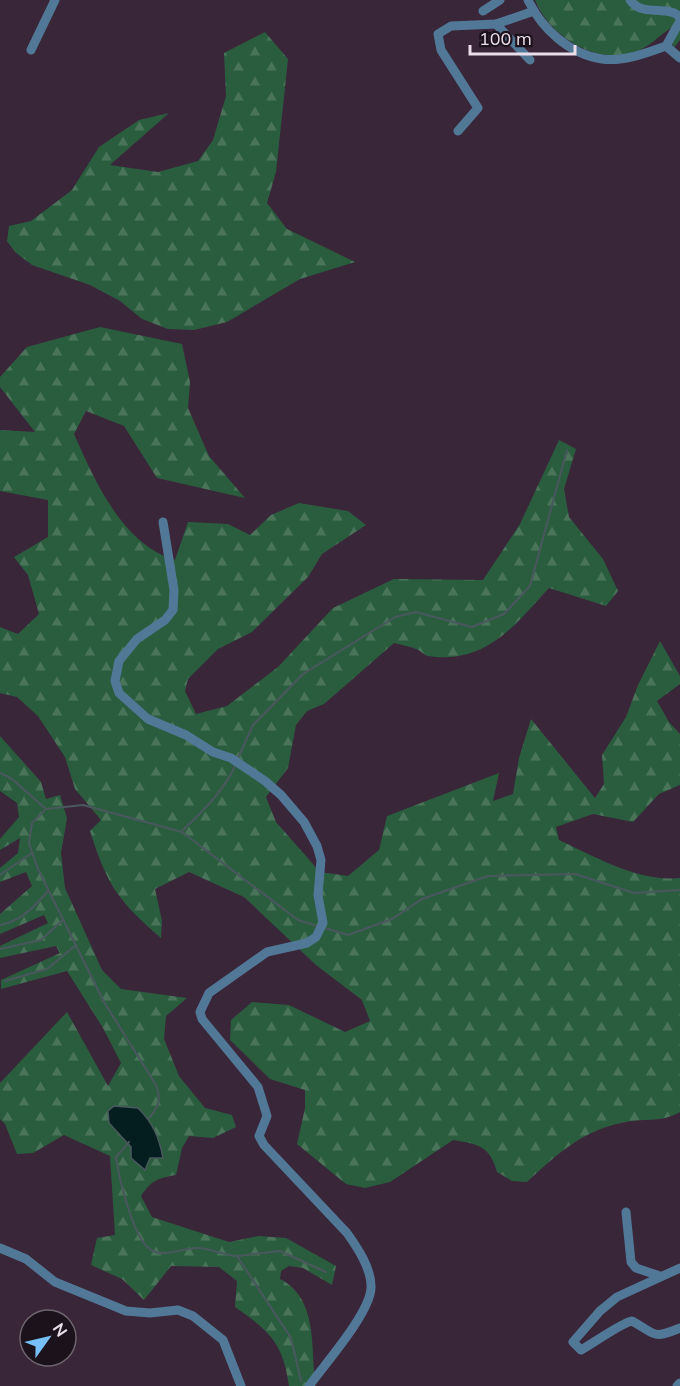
<svg xmlns="http://www.w3.org/2000/svg" width="680" height="1386" viewBox="0 0 680 1386" font-family="Mulish,sans-serif">
<defs>
<pattern id="forest-firs" width="22" height="20" patternUnits="userSpaceOnUse" patternTransform="scale(1.5)"><rect width="22" height="20" fill="#2a5d3e"/><path d="M5 1l3.5 6h-7zM16 11l3.5 6h-7z" fill="#49745a"/></pattern>
</defs>
<rect width="100%" height="100%" fill="#392639"/>
<g fill="url(#forest-firs)">
<path d="M535,0H680V40L673,49L671,28C661,34 651,45 640,50C600,68 550,38 535,0Z"/>
<polygon points="265,32 288,59 276,172 267,203 287,229 355,262 300,279 227,322 194,330 168,329 142,319 120,301 90,285 32,265 15,252 7,241 9,226 31,221 72,190 99,147 139,120 169,113 110,165 158,172 198,161 213,140 226,96 224,53"/>
<path d="M100,327L182,344L190,382L188,408L209,456L245,498L157,478L124,426L86,411L74,434C95,481 122,544 175,560L188,522L228,524L250,535L271,515L299,503L348,511L366,525L322,554L308,577L252,632L218,649L188,679L185,691L196,714L227,706L278,667L333,608L394,579L483,580L520,524L559,440L576,449L564,489L569,517L603,559L618,591L606,606L549,588C515,625 486,665 428,656C424,655 421,651 416,649C409,646 401,645 394,643L324,704L307,711L296,725L288,768L266,797L276,822L320,872L348,876L379,850L387,816L499,773L493,801L513,794L519,758L531,719L595,798L604,784L602,755L626,717L638,685L660,641L680,676V684L657,701L669,722L680,734V785L659,794L633,822L593,814L556,827L559,840C596,857 638,882 680,878V1112C659,1123 648,1118 626,1122C584,1129 557,1154 527,1182L512,1181L497,1172C490,1146 478,1144 453,1140L390,1182L365,1188L346,1184L297,1144L305,1108V1090L270,1079L230,1040L231,1020L252,1002L289,1005L345,1032L370,1021L362,1000L316,965L244,897L189,872L155,889L162,921L161,938C118,901 107,885 90,831L101,820L75,789L65,757L38,716L17,697L0,693V627L18,634L39,614L28,575L14,557L48,537V500L0,491V430L35,432L0,387V377L27,347Z"/>
<path d="M0,736L41,782L46,799L60,795L67,818L61,853L65,888L102,970L121,989L187,998L166,1016L164,1039L179,1076L205,1108L232,1115L236,1127L213,1138L189,1136L182,1148L176,1175C159,1178 151,1180 141,1196L152,1217L229,1242L259,1236L286,1238L336,1266L332,1285L303,1268L289,1266L281,1271L280,1279C317,1298 311,1343 315,1379L309,1386H289C283,1342 269,1331 235,1307L237,1281L219,1267L171,1266L144,1300L122,1279L91,1265L97,1238L115,1235L110,1156L64,1135L33,1153L17,1154L5,1124L0,1119V1083L67,1012L108,1086L121,1063L103,1028L67,971L1,989V980L60,953L56,946L0,958V946L48,923L44,915L0,934V914L32,886L26,872L0,882V868L18,853L20,838L0,850V839L19,817L17,803L0,791Z"/>
</g>
<path fill="#041e20" stroke="#49585d" stroke-width="1.5" d="M114,1106L138,1108C153,1123 159,1137 163,1158H150L145,1170L131,1158V1147L109,1123L108,1111Z"/>
<g fill="none" stroke-linecap="round" stroke-linejoin="round">
<g stroke="#49585d" stroke-width="2">
<polyline points="238,758 253,725 303,674 395,617 416,612 472,627 504,614 530,586 567,450"/>
<path d="M0,773L12,779L46,809L32,823L29,843L38,869L104,1002L156,1085C162,1100 158,1108 148,1119"/>
<polyline points="46,809 83,805 182,832 298,920 317,926"/>
<path d="M182,831C203,811 224,791 236,764"/>
<polyline points="0,875 32,853"/>
<path d="M1,925C22,920 34,907 48,891"/>
<polyline points="325,928 348,935 392,919 422,899 488,876 575,874 634,893 680,890"/>
<polyline points="0,949 41,940 63,920"/>
<polyline points="5,981 47,969 76,945"/>
<path d="M129,1142L116,1157C119,1178 133,1239 151,1250C166,1258 181,1248 197,1248C210,1248 223,1255 237,1256L291,1338L301,1381"/>
<polyline points="238,1256 280,1251 326,1272"/>
</g>
<g stroke="#527897" stroke-width="9">
<path d="M528,0C542,29 569,54 602,59C623,62 647,53 666,46L680,21"/>
<path d="M630,0C643,18 667,4 680,17"/>
<polyline points="483,11 500,0"/>
<polyline points="496,24 530,60"/>
<polyline points="666,46 680,58"/>
<polyline points="31,50 55,0"/>
<polyline points="458,131 478,108 441,50 438,34 451,26 496,24 534,11"/>
<path d="M163,522L174,590L173,610L165,620L137,639L119,661L115,681L119,693L148,719L186,735L213,752L231,758L265,781L281,795L304,822L317,846L321,860L318,895L323,923L316,937L307,943L267,952L209,993L200,1012L202,1019L258,1087L267,1116L259,1136L264,1145L347,1233C357,1247 372,1269 371,1288C370,1313 325,1364 309,1386"/>
<polyline points="626,1212 631,1262 636,1268 660,1276"/>
<polyline points="0,1248 26,1259 55,1282 126,1311 150,1313 178,1310 193,1316 223,1340 241,1386"/>
<path d="M680,1268L617,1297L600,1311L573,1342L581,1350C592,1344 623,1322 632,1321C656,1334 652,1340 680,1328"/>
<polyline points="677,1386 680,1383"/>
</g>
</g>
<g transform="translate(48 1338) rotate(56)"><circle r="28" fill="#1b121b" stroke="#6e646e" stroke-width="1.5"/>
<path d="M0-4.5L10 22L0 15L-10 22Z" fill="#77bff7"/>
<text y="-9" font-size="16" font-weight="bold" text-anchor="middle" fill="#ebdeeb">N</text>
</g>
<path d="M470 45v9h105v-9" fill="none" stroke="#ebdeeb" stroke-width="3"/>
<text x="479" y="45" font-size="18" fill="#ebdeeb" stroke="#1b121b" stroke-width="4.5" paint-order="stroke">100 m</text>
</svg>
